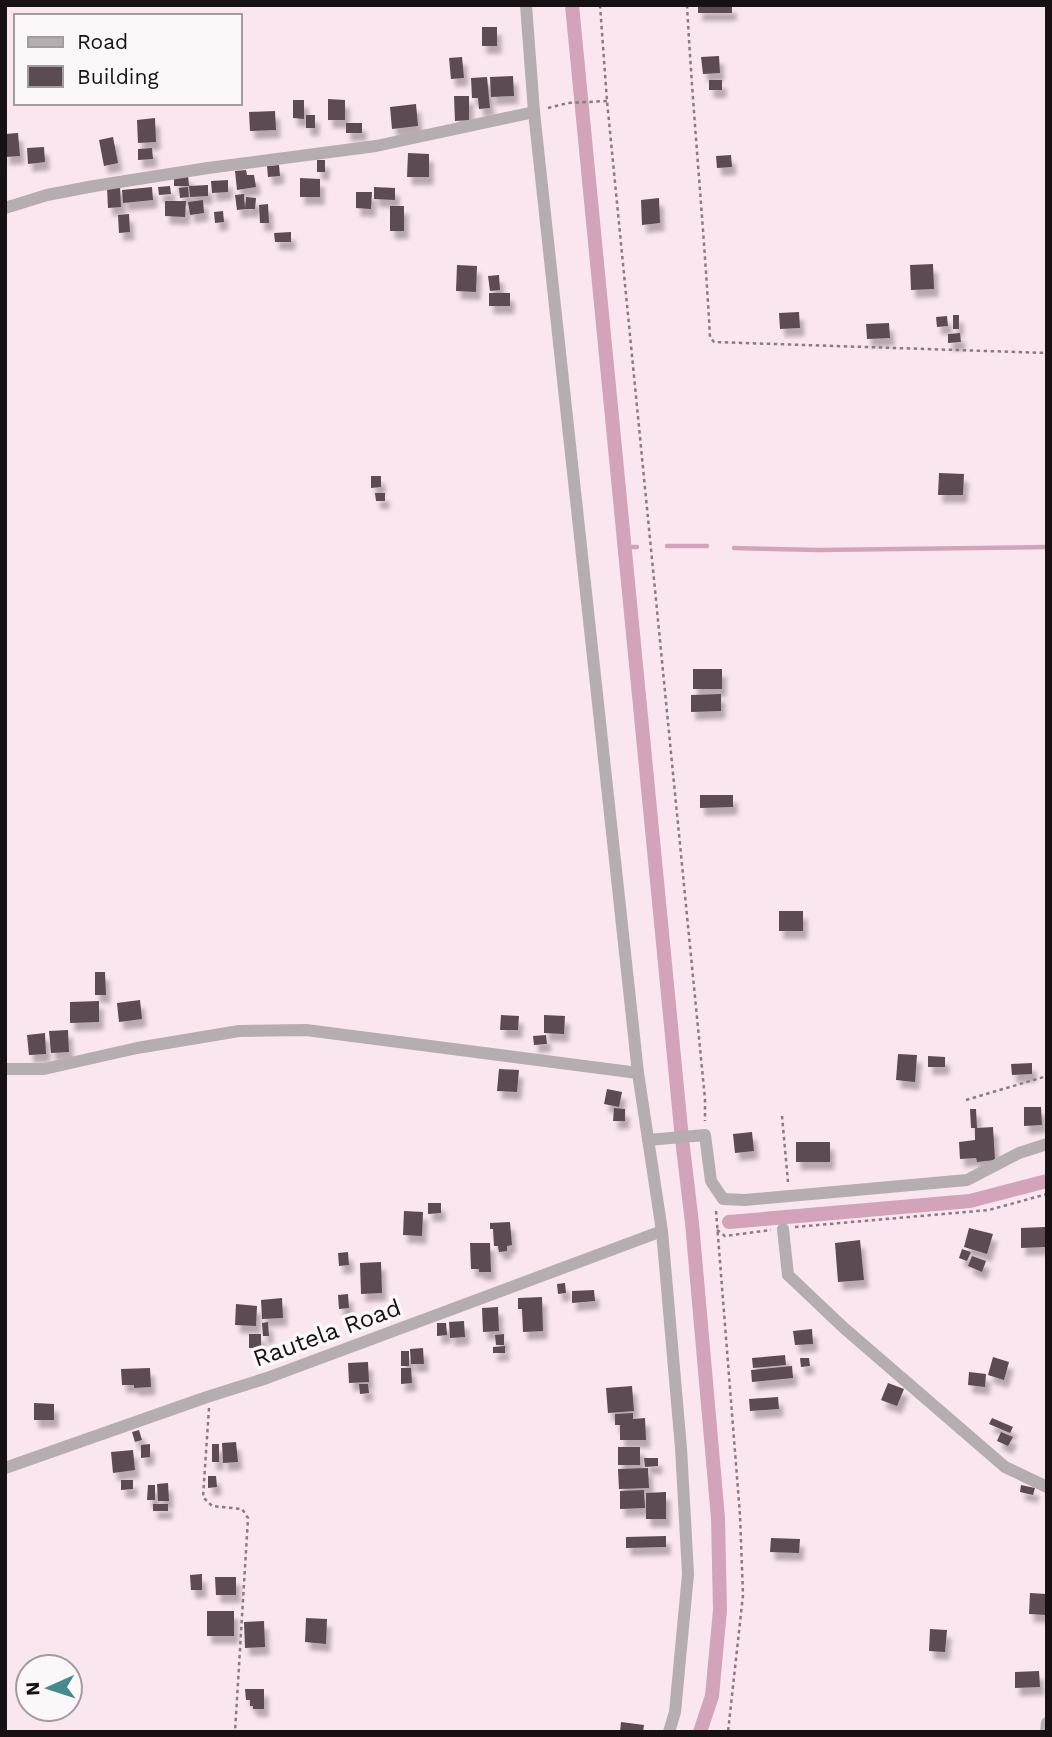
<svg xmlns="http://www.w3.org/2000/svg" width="1052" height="1737" viewBox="0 0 1052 1737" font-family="'Work Sans',sans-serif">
<defs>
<filter id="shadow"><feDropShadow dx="4.5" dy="8" stdDeviation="2" flood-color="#0004"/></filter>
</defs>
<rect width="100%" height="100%" fill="#fae6ef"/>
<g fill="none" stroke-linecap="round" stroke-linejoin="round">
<g stroke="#d3a3b9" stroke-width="4.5">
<polyline points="667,546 707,546"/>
<polyline points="625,547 637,547"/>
<polyline points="734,548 818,550 1047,547"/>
</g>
<g stroke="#d3a3b9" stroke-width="14">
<polyline points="572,5 682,1139 692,1223 718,1518 720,1610 712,1696 700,1732"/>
<polyline points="729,1222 970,1201 1047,1181"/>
</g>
</g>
<g fill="#5b4b52" filter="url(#shadow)">
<rect x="698" y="5" width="34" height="8"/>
<rect x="482" y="27" width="15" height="19"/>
<polygon points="719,56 720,73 703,74 701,57"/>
<polygon points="462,57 464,78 451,79 449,58"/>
<polygon points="513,76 514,96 491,97 490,77"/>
<polygon points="487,77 490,108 479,109 478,98 472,98 471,78"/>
<rect x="709" y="80" width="13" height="10"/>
<polygon points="454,96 469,96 469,120 455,121"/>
<polygon points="328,99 345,100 345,120 328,120"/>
<polygon points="293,100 304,100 304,119 293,118"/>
<polygon points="416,104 418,126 392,129 390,107"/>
<polygon points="275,111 276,130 250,131 249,112"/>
<rect x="306" y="115" width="9" height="13"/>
<polygon points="155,118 156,142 138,143 137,120"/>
<rect x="346" y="123" width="16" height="10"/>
<polygon points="18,133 20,156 5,157 5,134"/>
<polygon points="113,137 118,163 104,166 99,140"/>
<polygon points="44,147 45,162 28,164 27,148"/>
<polygon points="152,148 153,159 138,160 138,149"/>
<polygon points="408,153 429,154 429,177 407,177"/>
<polygon points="731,155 732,167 717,168 716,156"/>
<rect x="317" y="160" width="8" height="12"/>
<polygon points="279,165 280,176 268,177 267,166"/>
<polygon points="246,170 247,175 254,175 256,187 237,190 235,171"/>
<polygon points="188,175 189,186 174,186 174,176"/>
<polygon points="300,178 320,179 320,197 300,197"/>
<polygon points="228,180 228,192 212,193 211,181"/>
<polygon points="208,185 208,196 190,197 189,186"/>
<polygon points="120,186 121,207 108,208 107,187"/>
<polygon points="170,186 171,194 159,195 158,187"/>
<polygon points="152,187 153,200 123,203 122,190"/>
<polygon points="188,187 189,197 180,198 179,188"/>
<polygon points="374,187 395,188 395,200 374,199"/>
<polygon points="356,192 372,192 371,209 356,208"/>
<polygon points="244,194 245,209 237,210 235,195"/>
<polygon points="246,197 256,198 255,209 245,209"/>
<polygon points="659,198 660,223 642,225 641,200"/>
<polygon points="203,200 204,213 190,215 188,202"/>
<polygon points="165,201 186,201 185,217 165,216"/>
<polygon points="268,204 269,223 260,223 259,205"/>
<rect x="390" y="206" width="14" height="25"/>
<polygon points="223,211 224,222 215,223 214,212"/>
<polygon points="129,214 130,232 119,233 118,215"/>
<polygon points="291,232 291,242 275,242 274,233"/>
<polygon points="933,264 934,289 911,290 910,265"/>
<polygon points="457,265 477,266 476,292 456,291"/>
<polygon points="499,275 500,290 490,291 488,276"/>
<rect x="489" y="293" width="21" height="13"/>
<polygon points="799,312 800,328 780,329 779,313"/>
<rect x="953" y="315" width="6" height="14"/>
<polygon points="947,316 948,326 937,327 936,317"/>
<polygon points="889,323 890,338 867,339 866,324"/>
<polygon points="960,333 961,342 948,343 948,334"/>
<polygon points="939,473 964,474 963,495 938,495"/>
<polygon points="371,476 381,476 381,487 371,488"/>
<polygon points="375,493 385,493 385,501 376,501"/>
<rect x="693" y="669" width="29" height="20"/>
<polygon points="721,694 721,711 691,712 691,695"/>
<polygon points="700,795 733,795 733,807 700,808"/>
<rect x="779" y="911" width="24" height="20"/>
<polygon points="95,972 105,972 106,995 95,995"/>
<polygon points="140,1000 142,1019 119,1022 117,1003"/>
<polygon points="99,1001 99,1022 70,1023 70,1002"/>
<polygon points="501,1015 519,1016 518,1030 500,1030"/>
<polygon points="544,1015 565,1016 564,1034 544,1033"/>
<polygon points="68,1030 69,1052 51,1053 49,1031"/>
<polygon points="45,1033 46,1054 29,1055 27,1035"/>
<polygon points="546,1035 547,1044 534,1045 533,1036"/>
<polygon points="898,1054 917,1055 915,1082 896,1080"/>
<polygon points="928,1056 945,1057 945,1067 928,1067"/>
<polygon points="1032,1063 1032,1074 1012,1075 1011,1064"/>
<polygon points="499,1069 519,1070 517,1092 497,1091"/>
<polygon points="607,1089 622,1092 619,1107 604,1104"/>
<polygon points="1024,1107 1041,1107 1042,1125 1024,1126"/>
<polygon points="614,1108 625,1109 625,1121 613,1121"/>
<polygon points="970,1109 976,1109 977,1128 993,1127 995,1160 977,1162 976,1158 960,1159 959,1142 975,1140 975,1128 971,1128"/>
<polygon points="752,1132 754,1151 735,1153 733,1134"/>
<rect x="796" y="1142" width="34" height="20"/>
<polygon points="428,1203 441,1203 441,1213 428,1214"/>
<polygon points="404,1211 423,1212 422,1236 403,1235"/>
<polygon points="510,1222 512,1245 507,1246 507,1251 499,1252 498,1246 494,1246 493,1229 490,1229 490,1223"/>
<polygon points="1045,1227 1045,1247 1021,1248 1021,1228"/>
<polygon points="969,1228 993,1234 987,1254 964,1247"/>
<polygon points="860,1240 864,1280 838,1282 835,1243"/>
<polygon points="470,1243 490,1243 491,1272 479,1272 479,1269 471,1269"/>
<polygon points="962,1249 971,1252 967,1261 959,1258"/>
<polygon points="348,1252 349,1265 339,1266 338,1253"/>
<polygon points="972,1256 986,1261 982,1272 968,1266"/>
<polygon points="381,1262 382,1293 361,1294 360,1263"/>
<polygon points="565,1283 566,1293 558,1294 557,1284"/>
<polygon points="594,1290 595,1301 572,1303 572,1291"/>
<polygon points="348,1294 349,1308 339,1309 338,1295"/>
<polygon points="542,1297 543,1331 523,1332 522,1309 518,1309 518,1298"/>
<polygon points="282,1298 283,1318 262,1319 261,1300"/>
<polygon points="236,1304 257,1306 256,1326 235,1325"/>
<polygon points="498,1307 499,1331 483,1332 482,1308"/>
<polygon points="464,1321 465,1337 450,1338 449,1322"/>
<polygon points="268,1322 269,1336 263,1336 262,1323"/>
<polygon points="437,1323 446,1323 447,1335 437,1336"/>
<polygon points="812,1329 813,1344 795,1345 793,1331"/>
<rect x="249" y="1334" width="12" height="14"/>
<polygon points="504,1334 504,1345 496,1345 495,1335"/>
<polygon points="505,1346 505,1353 493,1353 493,1347"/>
<polygon points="423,1348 424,1364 411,1364 410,1349"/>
<rect x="401" y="1351" width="8" height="15"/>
<polygon points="785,1355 786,1365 753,1368 752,1358"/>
<polygon points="993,1357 1009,1362 1004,1380 988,1375"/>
<polygon points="800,1358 809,1358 810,1366 801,1367"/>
<polygon points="368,1362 369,1382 349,1383 348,1363"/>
<polygon points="792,1366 793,1378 752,1382 751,1370"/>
<polygon points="150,1368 151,1387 134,1388 134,1385 122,1385 121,1369"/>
<polygon points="401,1368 411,1368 412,1383 401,1384"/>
<polygon points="969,1372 986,1374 985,1387 968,1385"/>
<polygon points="888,1383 904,1389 897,1406 881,1400"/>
<polygon points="359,1384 368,1384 369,1393 360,1394"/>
<polygon points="632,1386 634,1411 608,1413 606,1388"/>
<polygon points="778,1397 779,1409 750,1411 749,1399"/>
<polygon points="34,1403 54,1404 54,1420 34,1420"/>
<polygon points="633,1413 633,1419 645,1418 646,1440 620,1440 620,1425 615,1425 615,1414"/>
<polygon points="992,1418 1013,1427 1010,1433 989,1424"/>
<polygon points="139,1430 142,1440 135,1442 132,1432"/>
<polygon points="1001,1432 1013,1437 1008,1446 997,1441"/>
<polygon points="236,1442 238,1462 223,1463 222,1443"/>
<polygon points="150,1444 150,1457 141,1458 141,1445"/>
<rect x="212" y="1444" width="7" height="18"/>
<rect x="618" y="1447" width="22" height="18"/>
<polygon points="133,1450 135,1470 113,1473 111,1452"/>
<polygon points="644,1458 658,1458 658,1466 645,1467"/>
<polygon points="648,1468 649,1488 619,1489 618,1469"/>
<polygon points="208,1476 216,1476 217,1487 208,1488"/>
<polygon points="121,1480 133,1480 133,1489 121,1490"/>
<polygon points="168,1483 169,1501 158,1501 157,1484"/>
<polygon points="148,1485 155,1485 155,1500 147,1500"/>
<polygon points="1021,1485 1035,1488 1033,1495 1020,1492"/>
<polygon points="644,1490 645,1508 620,1509 620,1491"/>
<polygon points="666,1492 666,1519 646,1519 646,1493"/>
<rect x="153" y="1504" width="15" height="7"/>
<polygon points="666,1536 666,1547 626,1548 626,1537"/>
<polygon points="771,1538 800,1539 799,1553 770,1552"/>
<polygon points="202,1574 202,1590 191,1590 190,1575"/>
<polygon points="215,1577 236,1577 236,1595 216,1595"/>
<polygon points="1030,1593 1047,1594 1047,1615 1029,1614"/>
<rect x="207" y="1611" width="27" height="25"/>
<polygon points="306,1618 327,1619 326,1644 305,1642"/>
<polygon points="264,1621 265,1647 245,1648 244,1622"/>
<polygon points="930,1629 947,1630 945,1652 929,1651"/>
<polygon points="1039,1671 1040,1687 1015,1688 1015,1672"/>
<polygon points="245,1689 264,1689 264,1709 253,1709 253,1706 250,1706 250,1700 246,1700"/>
<polygon points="621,1722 644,1725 643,1732 620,1732"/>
</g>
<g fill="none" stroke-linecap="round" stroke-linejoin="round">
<g stroke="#897b81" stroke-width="2.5" stroke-dasharray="3.5 3.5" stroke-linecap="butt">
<polyline points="600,5 607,101 705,1099 705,1121"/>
<path d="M687,5C693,116 704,226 710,337L714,342L1047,353"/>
<polyline points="548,108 568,103 607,101"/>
<polyline points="966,1100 1047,1076"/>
<polyline points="782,1116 788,1182"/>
<polyline points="716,1211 740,1515 743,1595 728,1732"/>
<polyline points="795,1227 989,1210 1047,1194"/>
<polyline points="717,1230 725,1236 771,1230"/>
<polyline points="209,1408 203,1497 212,1506 242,1509 248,1518 235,1732"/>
</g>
<g stroke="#b6adb1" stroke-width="12">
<polyline points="526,5 534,112 638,1073 662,1231 681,1448 688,1574 675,1712 669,1732"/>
<polyline points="5,208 47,195 94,186 208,168 376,146 534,112"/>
<polyline points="5,1069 44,1069 137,1048 239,1031 306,1030 638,1073"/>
<polyline points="648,1140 705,1135 711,1181 723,1199 745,1200 967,1180 1019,1153 1047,1144"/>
<polyline points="783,1229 788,1275 844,1328 1005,1467 1047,1487"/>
<polyline points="5,1468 207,1397 267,1378 662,1231"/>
<polyline points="1046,1732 1047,1723"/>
</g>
</g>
<g text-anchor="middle" stroke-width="7" stroke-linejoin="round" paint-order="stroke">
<g font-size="24" fill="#181114" stroke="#fcf8fa">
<text transform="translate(327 1333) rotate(-20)" y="8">Rautela Road</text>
</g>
</g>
<rect width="1052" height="1737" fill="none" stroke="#181114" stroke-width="14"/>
<rect x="14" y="14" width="228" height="91" fill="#fcf8fa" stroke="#a19c9e" stroke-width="2"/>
<rect x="28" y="37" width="35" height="10" fill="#b6adb1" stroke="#a19c9e" stroke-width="2"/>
<text x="77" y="49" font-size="21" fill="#181114">Road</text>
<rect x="28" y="66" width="35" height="21" fill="#5b4b52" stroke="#a19c9e" stroke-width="2"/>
<text x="77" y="84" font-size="21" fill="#181114">Building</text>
<g transform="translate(49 1688) rotate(267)"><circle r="33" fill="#fcf8fa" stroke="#a19c9e" stroke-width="2"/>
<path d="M0-5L12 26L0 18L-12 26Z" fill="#438b8e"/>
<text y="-10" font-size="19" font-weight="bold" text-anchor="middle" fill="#181114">N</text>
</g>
</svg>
